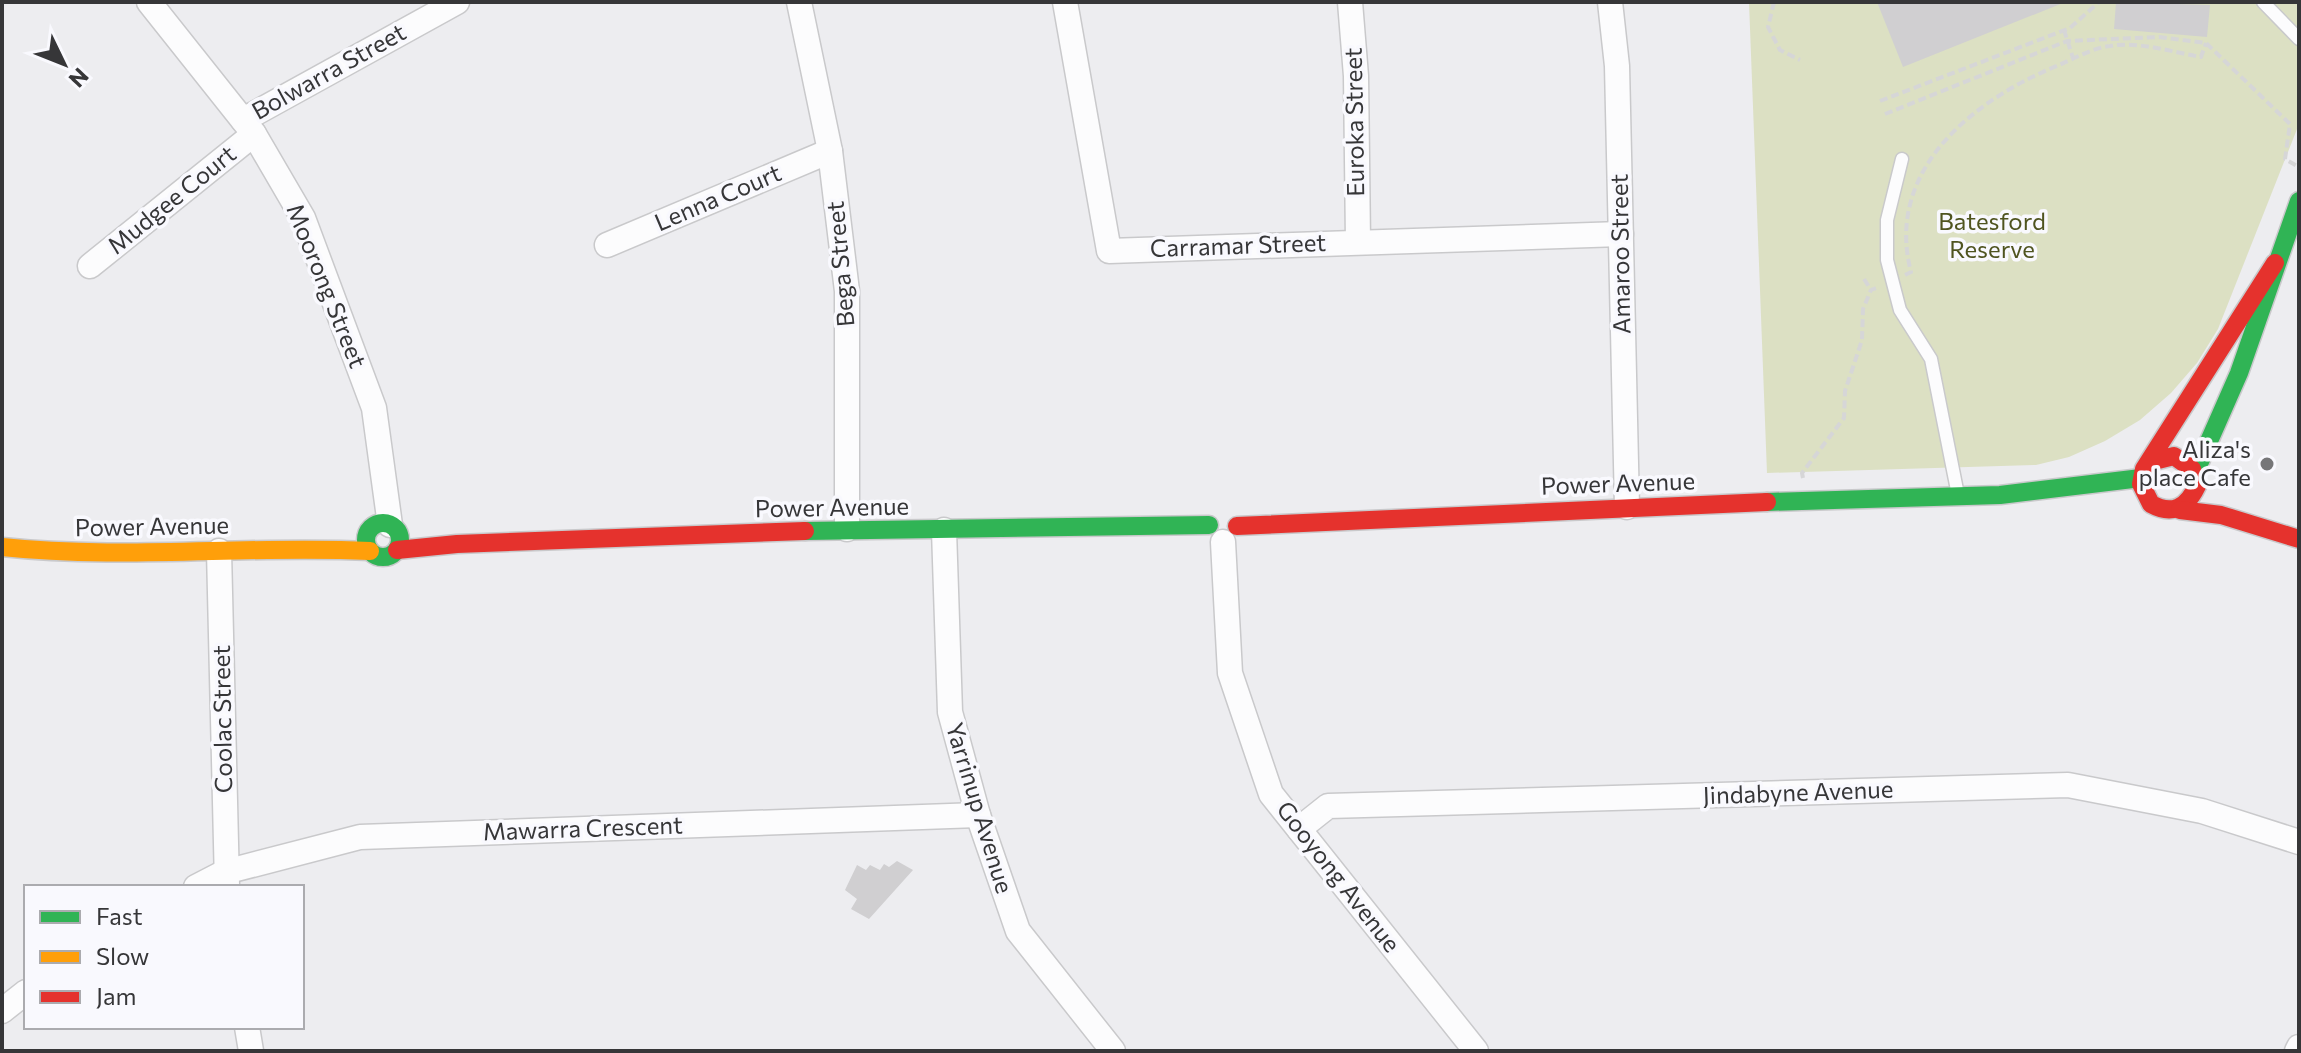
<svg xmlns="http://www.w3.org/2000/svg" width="2301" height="1053" viewBox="0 0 2301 1053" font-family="Commissioner,sans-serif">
<rect width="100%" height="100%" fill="#ededf0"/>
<polygon fill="#dce0c3" points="1749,2 2299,2 2299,124 2218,329 2197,363 2171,393 2140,420 2105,441 2069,457 2036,465 1767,473"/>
<g fill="#d0cfd1">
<polygon points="1877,2 2063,2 2063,3 1903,67"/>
<polygon points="2116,2 2210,5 2207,37 2114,29"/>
<polygon points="897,861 913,870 869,919 851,909 857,899 845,890 857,865 866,870 870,865 880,870 884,864 889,867"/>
</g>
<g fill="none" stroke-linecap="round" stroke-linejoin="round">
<defs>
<g id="lane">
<polyline points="2263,2 2299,39"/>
<polyline points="1902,159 1887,220 1887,260 1900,310 1931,359 1958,495"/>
</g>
<g id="street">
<polyline points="149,2 254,134 303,218 374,408 390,525"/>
<polyline points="799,2 830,151 847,291 847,529"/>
<polyline points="1065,2 1109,251 1621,234"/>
<polyline points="1350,2 1356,76 1358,242"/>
<polyline points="1610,2 1617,66 1627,507"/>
<polyline points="243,120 457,2"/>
<polyline points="607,245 830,151"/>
<polyline points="90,266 254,134"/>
<polyline points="944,530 950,712 978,815 1018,931 1113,1051"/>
<polyline points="1223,542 1230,673 1271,794 1476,1051"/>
<polyline points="219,551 227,885"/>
<polyline points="1299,829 1328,806 2068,785 2202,811 2299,842"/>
<polyline points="196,887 225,872 360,837 978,815"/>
<polyline points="2,1011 26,992"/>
<polyline points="247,1027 251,1051"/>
<polyline points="2297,1051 2299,1047"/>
</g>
<g id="fast">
<polyline points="2195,473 2239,373 2299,201"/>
<polyline points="1767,502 2000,495 2141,478"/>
<circle cx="383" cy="540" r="17"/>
<polyline points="805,531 1209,525"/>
</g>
<path id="slow" d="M2,547C124,560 248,545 370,551"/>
<g id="jam">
<path d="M2150,462L2174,456L2192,469L2197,486C2187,507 2173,516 2151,504L2141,484L2144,469L2275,263"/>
<polyline points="2180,510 2221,515 2299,539"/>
<polyline points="1237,526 1767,502"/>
<polyline points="397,550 457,544 805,531"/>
</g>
</defs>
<use href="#lane" stroke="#c9c9cb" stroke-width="15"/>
<use href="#street" stroke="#c9c9cb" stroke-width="27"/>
<use href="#fast" stroke="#c9c9cb" stroke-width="21"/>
<use href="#slow" stroke="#c9c9cb" stroke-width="21"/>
<use href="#jam" stroke="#c9c9cb" stroke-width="21"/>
<g stroke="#d6d6d7" stroke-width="4" stroke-dasharray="8 4" stroke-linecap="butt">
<polyline points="1774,2 1768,27 1780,50 1800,60"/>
<polyline points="2064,30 2073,58"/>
<polyline points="1880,101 2070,28 2099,2"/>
<polyline points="1885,114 2067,41 2159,37 2206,43 2290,124 2285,159 2299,167"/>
<path d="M1905,275L1911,272C1884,169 1975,99 2059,65C2075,58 2093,48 2110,46C2139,41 2172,52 2201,57L2206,43"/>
<polyline points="1864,279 1871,290"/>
<polyline points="1803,478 1802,473 1844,418 1845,391 1862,340 1863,309 1871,290 1879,287"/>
</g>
<use href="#lane" stroke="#fcfcfd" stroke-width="12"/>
<use href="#street" stroke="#fcfcfd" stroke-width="24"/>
<use href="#fast" stroke="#30b455" stroke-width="18"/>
<use href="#slow" stroke="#ff9f0a" stroke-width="18"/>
<use href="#jam" stroke="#e5322d" stroke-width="18"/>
</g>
<circle fill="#767678" stroke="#f9f9fe" stroke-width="3" cx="2267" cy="464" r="8"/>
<g text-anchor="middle" stroke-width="7" stroke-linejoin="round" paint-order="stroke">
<g font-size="24" fill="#363638" stroke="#f9f9fe">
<text transform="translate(329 72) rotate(-29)" y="8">Bolwarra Street</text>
<text transform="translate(1355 122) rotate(-91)" y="8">Euroka Street</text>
<text transform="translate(718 198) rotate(-23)" y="8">Lenna Court</text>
<text transform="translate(172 200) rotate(-39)" y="8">Mudgee Court</text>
<text transform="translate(1238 246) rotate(-2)" y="8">Carramar Street</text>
<text transform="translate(1621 254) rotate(-91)" y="8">Amaroo Street</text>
<text transform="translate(841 264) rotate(-95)" y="8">Bega Street</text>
<text transform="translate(326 286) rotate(68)" y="8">Moorong Street</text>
<text transform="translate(1618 484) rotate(-2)" y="8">Power Avenue</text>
<text transform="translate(832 508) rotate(-1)" y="8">Power Avenue</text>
<text transform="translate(152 527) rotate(-1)" y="8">Power Avenue</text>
<text transform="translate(223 719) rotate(-91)" y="8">Coolac Street</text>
<text transform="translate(1798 793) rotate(-2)" y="8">Jindabyne Avenue</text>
<text transform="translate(979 808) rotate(73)" y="8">Yarrinup Avenue</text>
<text transform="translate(583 829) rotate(-2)" y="8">Mawarra Crescent</text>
<text transform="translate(1338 877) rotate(52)" y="8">Gooyong Avenue</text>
</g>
<g font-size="24" fill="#4f541f" stroke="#f9f9fe">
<text x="1992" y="230">Batesford<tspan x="1992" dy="28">Reserve</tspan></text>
</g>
<g font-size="24" fill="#363638" stroke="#f9f9fe" text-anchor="end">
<text x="2251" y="458">Aliza's<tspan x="2251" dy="28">place Cafe</tspan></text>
</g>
</g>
<rect width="2301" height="1053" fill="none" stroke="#363638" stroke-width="8"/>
<rect x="24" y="885" width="280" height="144" fill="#f9f9fe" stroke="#ababaf" stroke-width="2"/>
<rect x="40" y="911" width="40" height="12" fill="#30b455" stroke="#ababaf" stroke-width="2"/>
<text x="96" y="925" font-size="24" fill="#363638">Fast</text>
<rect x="40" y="951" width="40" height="12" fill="#ff9f0a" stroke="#ababaf" stroke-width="2"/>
<text x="96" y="965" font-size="24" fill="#363638">Slow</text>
<rect x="40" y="991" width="40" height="12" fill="#e5322d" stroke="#ababaf" stroke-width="2"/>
<text x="96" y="1005" font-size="24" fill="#363638">Jam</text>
<g transform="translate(64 64) rotate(133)" stroke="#f9f9fe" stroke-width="6" paint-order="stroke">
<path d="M0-6L14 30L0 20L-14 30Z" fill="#363638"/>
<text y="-12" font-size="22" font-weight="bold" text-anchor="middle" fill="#363638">N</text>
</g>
</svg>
